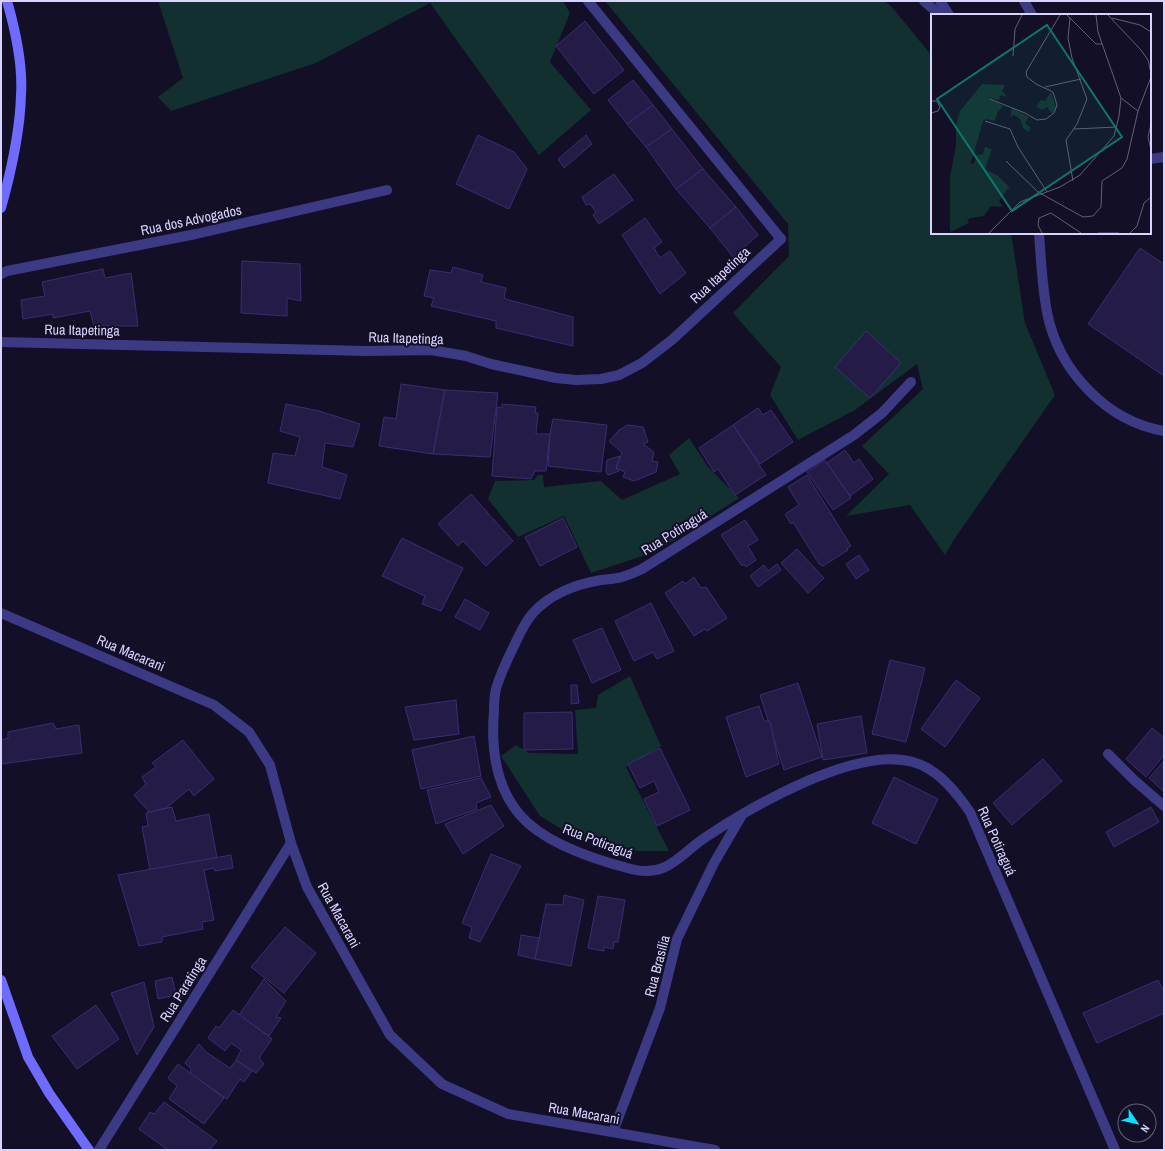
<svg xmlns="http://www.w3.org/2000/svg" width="1165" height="1151" viewBox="0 0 1165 1151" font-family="'Archivo Narrow',sans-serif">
<rect width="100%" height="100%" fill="#130f26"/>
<g fill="#12302f">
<polygon points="158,1 563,1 570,13 550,62 591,110 539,155 430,3 316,63 171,111 158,97 183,78"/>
<polygon points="605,1 884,1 891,6 932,56 932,233 1011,233 1025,323 1055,395 955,538 945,555 910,505 846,516 889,474 862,446 923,389 917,364 855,410 798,440 770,395 781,367 733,313 789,256 788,224"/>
<polygon points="689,438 708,467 739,498 655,552 591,573 564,516 518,537 488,499 495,481 534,480 538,475 543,475 544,487 601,481 622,500 680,474 669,455"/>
<polygon points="630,676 661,746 626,767 669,851 635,851 576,838 540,816 501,756 516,745 529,753 578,754 575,710 596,708 598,695"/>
</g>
<g fill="#241b47" stroke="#3b2d73">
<polygon points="585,21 624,70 594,94 556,46"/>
<polygon points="633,80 653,105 627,124 608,100"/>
<polygon points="653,105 672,129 646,147 627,124"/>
<polygon points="672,129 703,169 676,189 646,147"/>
<polygon points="478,135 514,152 527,169 509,209 456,184"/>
<polygon points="586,135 592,144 564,168 558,159"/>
<polygon points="703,169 736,207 710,228 676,189"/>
<polygon points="614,174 633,200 599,224 593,215 596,212 590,204 586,205 582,197"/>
<polygon points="736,207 758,235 733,257 710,228"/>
<polygon points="645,218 662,242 654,248 660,258 670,251 686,273 660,294 622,235"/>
<polygon points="1140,248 1164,264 1164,376 1088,324"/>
<polygon points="242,261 300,264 301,301 287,298 287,316 241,313"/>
<polygon points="453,267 483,275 481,282 506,288 504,298 509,300 573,317 573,346 496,328 496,321 431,306 434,298 424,296 430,270 451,273"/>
<polygon points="103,269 105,278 131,273 138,326 94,326 90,311 53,318 53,314 23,319 21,300 45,296 42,282"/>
<polygon points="866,331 901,363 870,398 835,367"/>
<polygon points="401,384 445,390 433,454 379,446 384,417 396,419"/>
<polygon points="445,390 498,393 490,457 433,454"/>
<polygon points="286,404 319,411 360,424 353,447 325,443 322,467 347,475 340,499 268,483 273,453 295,456 300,437 280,431"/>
<polygon points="502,404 536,407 535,413 538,413 536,434 550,434 546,471 535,471 531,479 492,476 497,407 502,408"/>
<polygon points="758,408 763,415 771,410 793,442 760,464 733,425"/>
<polygon points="553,419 607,425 601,472 548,466 550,434"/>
<polygon points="627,425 643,427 648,442 643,444 654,452 652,461 658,462 656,472 634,481 623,477 625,472 616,468 622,453 609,441 619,430"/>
<polygon points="733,425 766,475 735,495 718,469 714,472 699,448"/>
<polygon points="845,450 854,463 859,459 873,479 850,496 827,463"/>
<polygon points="620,456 616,468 619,471 608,475 606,472 607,460"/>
<polygon points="825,460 851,498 833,510 807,472"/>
<polygon points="807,475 851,546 847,548 848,550 823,566 819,564 793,522 791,524 785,514 799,505 788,487"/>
<polygon points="471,494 513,541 486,566 463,541 458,546 438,524"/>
<polygon points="563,518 577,547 540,566 525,537"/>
<polygon points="745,520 758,540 748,546 756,560 746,567 744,564 742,566 721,535"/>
<polygon points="402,538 463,568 441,611 422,604 425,596 382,576"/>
<polygon points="797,549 824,578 808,593 781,563"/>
<polygon points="859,555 869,570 856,579 846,564"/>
<polygon points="777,564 781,570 758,587 750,576 764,565 768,571"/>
<polygon points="694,577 701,588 706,587 727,618 707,631 705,629 694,636 665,593 683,581 685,584"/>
<polygon points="465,599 489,613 480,630 455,617"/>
<polygon points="651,603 674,651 657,659 653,652 634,661 615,621"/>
<polygon points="602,628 621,670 592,683 573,640"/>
<polygon points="890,660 925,668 906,742 872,734"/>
<polygon points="956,680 980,698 945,747 921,729"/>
<polygon points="798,683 822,757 784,770 760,695"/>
<polygon points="571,685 577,685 579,703 571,704"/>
<polygon points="456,700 459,734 414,740 405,707"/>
<polygon points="759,706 764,721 770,721 779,764 746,777 726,717"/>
<polygon points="572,712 573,749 524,750 524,713"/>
<polygon points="861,716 867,753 823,760 817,724"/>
<polygon points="53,723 56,729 79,725 82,753 1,764 1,740 8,738 8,732"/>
<polygon points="1152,728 1164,738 1164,755 1146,777 1126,759"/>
<polygon points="474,736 481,776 421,789 412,750"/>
<polygon points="183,740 214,779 194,796 189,789 166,808 149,812 134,795 146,784 142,777 156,767 152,763"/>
<polygon points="660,748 690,810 657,826 644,799 659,792 654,781 640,788 628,764"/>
<polygon points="1043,759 1062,781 1012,825 993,803"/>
<polygon points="1164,761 1164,792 1149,778"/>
<polygon points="894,777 938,799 916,844 872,823"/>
<polygon points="481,778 491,797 476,803 477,809 436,824 427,790"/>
<polygon points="491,805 504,826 463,854 445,824"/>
<polygon points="172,807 176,821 209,814 217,858 150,870 142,827 148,826 146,813"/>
<polygon points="1151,807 1159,822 1114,847 1106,832"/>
<polygon points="491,854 521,866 480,942 469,938 472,927 462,923"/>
<polygon points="231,855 233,868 215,871 214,868 204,870 214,920 202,922 203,929 162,937 162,942 139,946 118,875"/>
<polygon points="564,895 584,900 571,966 535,959 546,904 563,905"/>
<polygon points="598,896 625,900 618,942 614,942 613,949 604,947 604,951 588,948"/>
<polygon points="285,927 316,953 284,993 251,967"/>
<polygon points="521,935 539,938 535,959 518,955"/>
<polygon points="172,977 175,990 171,996 158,999 155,981"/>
<polygon points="264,979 286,1001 276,1017 281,1018 269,1036 239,1015"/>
<polygon points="1158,980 1164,992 1164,1013 1097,1043 1083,1013"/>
<polygon points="144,982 154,1027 137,1055 111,993"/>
<polygon points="96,1005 119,1039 77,1069 52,1036"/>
<polygon points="233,1010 272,1039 259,1058 264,1064 256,1073 236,1060 241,1050 231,1043 225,1051 208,1038 216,1026 219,1028"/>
<polygon points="199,1044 206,1052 230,1068 236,1060 252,1071 244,1082 240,1079 227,1099 190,1073 191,1069 185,1063"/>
<polygon points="178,1064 224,1098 204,1124 169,1099 177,1086 168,1078"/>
<polygon points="164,1102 217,1141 209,1150 168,1150 139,1129 150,1112 154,1114"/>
</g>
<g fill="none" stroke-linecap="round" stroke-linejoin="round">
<g stroke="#3d3a85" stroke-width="10">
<polyline points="588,1 781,239"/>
<polyline points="924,1 940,15"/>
<polyline points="940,1 949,15"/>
<polyline points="1024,1 1032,15"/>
<polyline points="1150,159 1164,157"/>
<path d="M1039,233C1041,259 1042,286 1047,312C1058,370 1106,421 1164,431"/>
</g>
<g stroke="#3d3a85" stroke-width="10">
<polyline points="1,274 7,271 196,234 387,190"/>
<polyline points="1,342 367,351 431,350 466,356 491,364 556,378 576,380 601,379 619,375 642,363 673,339 781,239"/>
<path d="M911,382L882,413L854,435L642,569C636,572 629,575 622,577C616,579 608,579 601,580C577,584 550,594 533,613C525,622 519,635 514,646C507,660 500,675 496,689C494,696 494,704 494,711C491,747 495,786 520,815C544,843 596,860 631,869C669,879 681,852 709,835C756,804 857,746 913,762C938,769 956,792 970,812L1115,1150"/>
<polyline points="1,613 214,705 249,732 270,765 291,843 307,887 390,1035 442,1084 508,1114 715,1150"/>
<polyline points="1108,754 1134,780 1164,806"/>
<polyline points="613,1132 660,1008 677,939 714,863 742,815"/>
<polyline points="99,1150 291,843"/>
</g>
<g stroke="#6f6bff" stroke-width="10">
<path d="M1,208C11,172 20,133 21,95C23,66 15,29 7,1"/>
<polyline points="1,980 28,1057 49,1093 89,1150"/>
</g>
</g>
<g text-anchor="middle" stroke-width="4" stroke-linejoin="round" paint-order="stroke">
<g font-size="14" fill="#d9d4ff" stroke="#130f26">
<text transform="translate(191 220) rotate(-12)" y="5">Rua dos Advogados</text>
<text transform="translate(720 275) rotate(-43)" y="5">Rua Itapetinga</text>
<text transform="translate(82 330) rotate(1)" y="5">Rua Itapetinga</text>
<text transform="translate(406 338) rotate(2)" y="5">Rua Itapetinga</text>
<text transform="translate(674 532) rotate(-32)" y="5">Rua Potiraguá</text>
<text transform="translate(131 653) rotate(23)" y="5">Rua Macarani</text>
<text transform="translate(598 841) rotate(21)" y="5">Rua Potiraguá</text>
<text transform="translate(997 841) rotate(66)" y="5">Rua Potiraguá</text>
<text transform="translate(339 915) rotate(61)" y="5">Rua Macarani</text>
<text transform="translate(657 966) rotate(-75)" y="5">Rua Brasília</text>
<text transform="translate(183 989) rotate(-58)" y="5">Rua Paratinga</text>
<text transform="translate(584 1113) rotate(10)" y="5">Rua Macarani</text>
</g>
</g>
<g transform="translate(931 14)">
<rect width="220" height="220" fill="#130f26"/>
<path d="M51,70L74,71L71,77L76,83L70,81L68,86L59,84L72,92L66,99L64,107L55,105L52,107L40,149L42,150L46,141L52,140L54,133L61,135L54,155L67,162L80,175L77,174L68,187L72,193L60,192L53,202L39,204L36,206L38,209L19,218V162L25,132V111L29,97ZM120,78L125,93L121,100L116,93L112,96L105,93L110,86L114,87ZM81,94L98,103L94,109L99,113L98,118L92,114L89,105L83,101L79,103Z" fill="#12302f"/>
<path fill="none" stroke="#625e7d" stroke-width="1" d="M136,1L165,30H171M177,1L210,36L217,46L220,59M139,4L137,24L141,44L156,85L146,110L135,126L142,167M181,4L209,11L220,18M82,42L84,15L91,1M114,73L150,65M190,84L207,97M59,85L94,99L106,106L115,105L123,99L126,91L122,78L105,70L96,63L95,58L129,1M0,87H6L9,93L7,97L0,99M54,107L79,115L87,133L116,178M220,110L217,123L220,136M143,115L186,113M75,147L107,178L152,203L162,202L170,193L171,167L191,154L196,145L207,97L220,63M58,219L89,188L129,173L149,161L183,122L188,102L190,84L167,18L165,1M111,219L107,211L108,204L120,199L150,219M167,219H188M199,219L206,212L213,189L220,183"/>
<path fill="#0f766e" fill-opacity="0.15" stroke="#0f766e" stroke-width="2" d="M116,11L191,123L81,197L6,85Z"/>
<rect width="220" height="220" fill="none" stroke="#d9d4ff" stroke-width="2"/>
</g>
<rect width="1165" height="1151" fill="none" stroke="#d9d4ff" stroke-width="4"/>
<g transform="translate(1137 1123) rotate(124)"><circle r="19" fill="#130f26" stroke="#625e7d"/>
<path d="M0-3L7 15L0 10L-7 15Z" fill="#00e5ff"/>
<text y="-6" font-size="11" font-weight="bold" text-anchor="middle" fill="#d9d4ff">N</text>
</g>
</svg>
